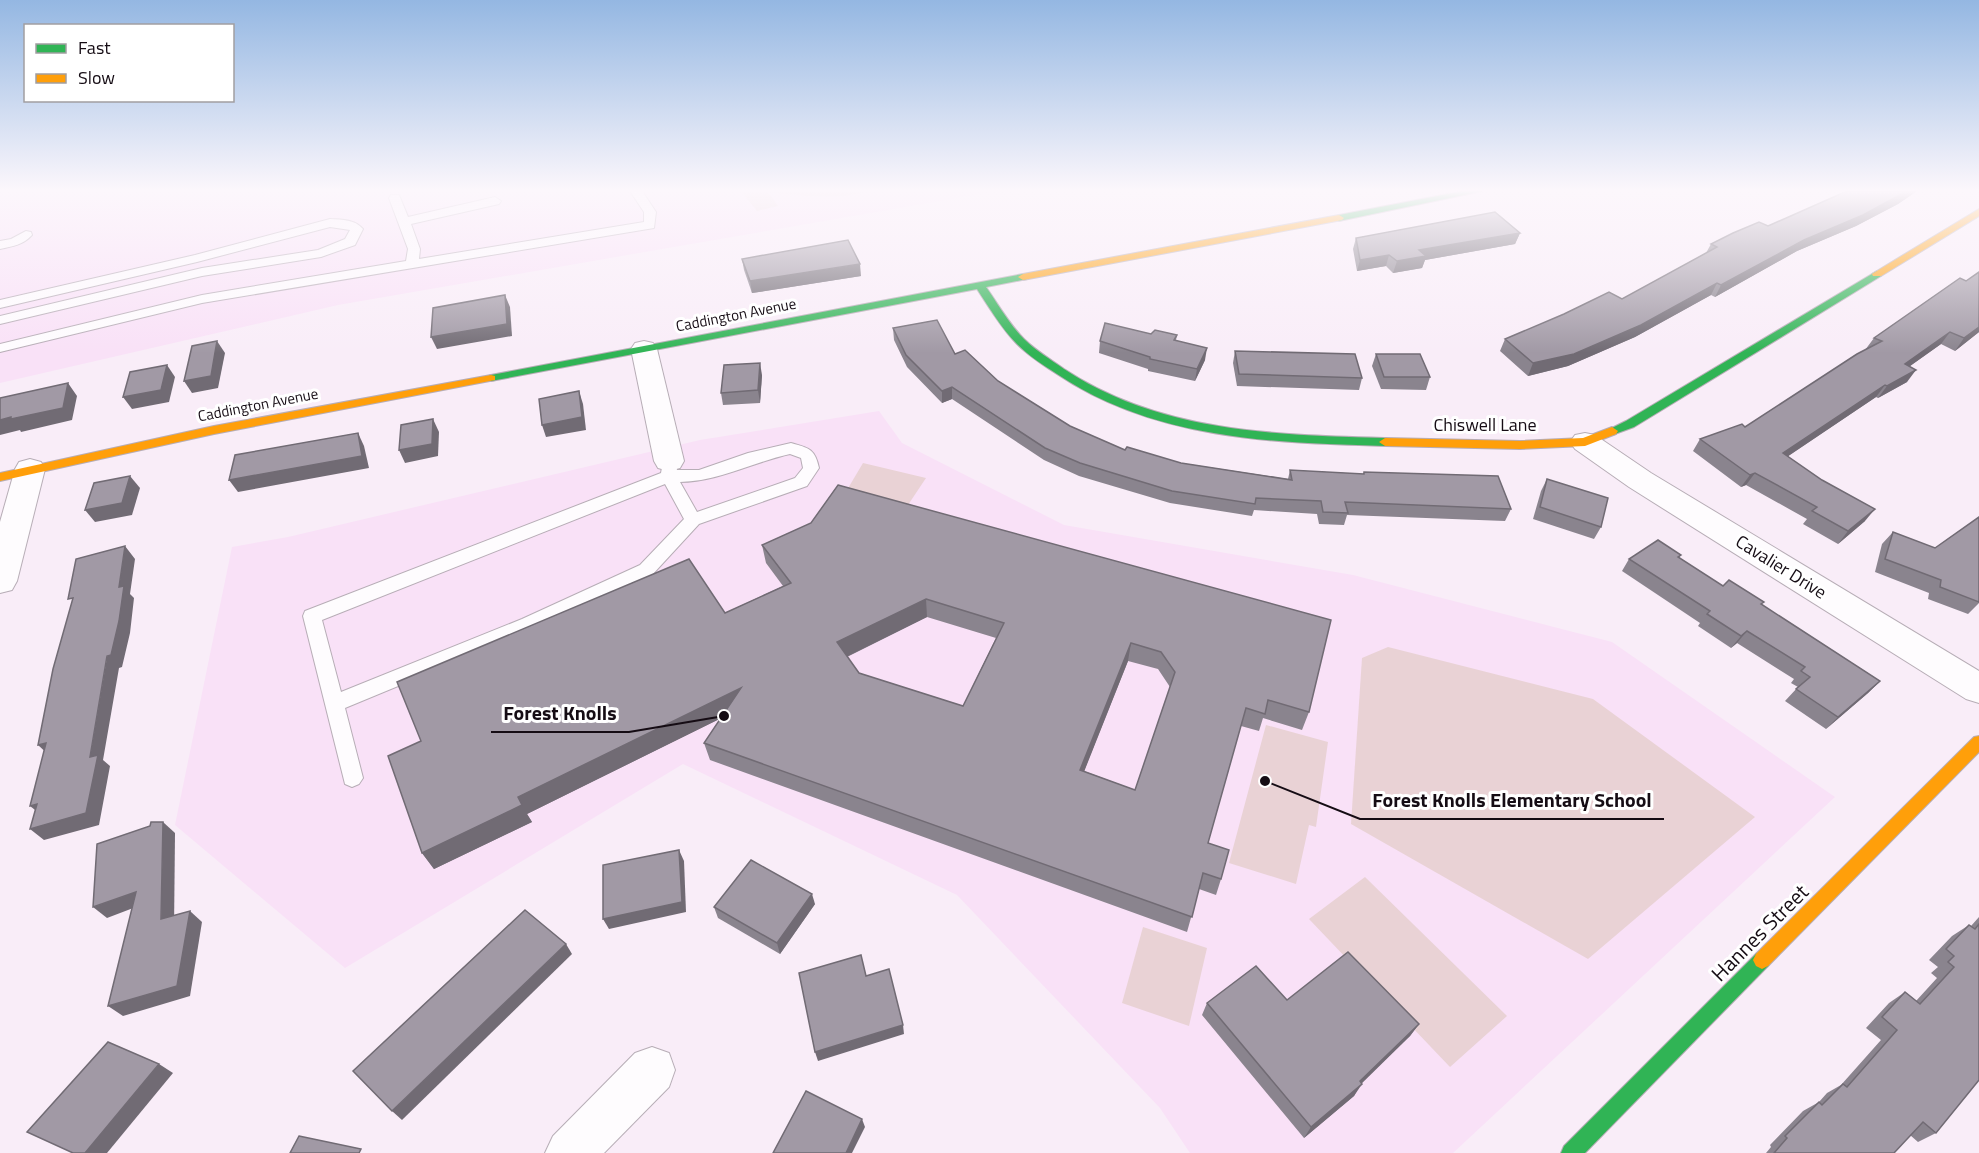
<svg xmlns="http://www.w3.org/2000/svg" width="1979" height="1153" viewBox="0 0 1979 1153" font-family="'Titillium Web',sans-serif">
<rect width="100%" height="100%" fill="#f9edf8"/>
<g fill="#f9e1f7">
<polygon points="0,191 998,191 338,305 0,383"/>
<polygon points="879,411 902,443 1064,525 1353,575 1612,642 1835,797 1453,1153 1190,1153 1160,1108 957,895 683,764 345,968 175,825 232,547 288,537 700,440"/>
</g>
<g fill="#e9d2d5">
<path d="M741,191H871C837,200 803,196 768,192L778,206L757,211Z"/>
<polygon points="863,463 926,478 904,511 844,495"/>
<polygon points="1388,647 1593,699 1755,817 1588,959 1351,824 1362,658"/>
<polygon points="1266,725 1328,742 1316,827 1309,825 1296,884 1229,863"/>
<polygon points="1365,877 1507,1016 1450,1067 1309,919"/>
<polygon points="1143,927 1207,948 1189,1026 1122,1003"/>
</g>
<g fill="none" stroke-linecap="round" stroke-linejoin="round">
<defs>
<g id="lane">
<polygon points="630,191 642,191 656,212 654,228 202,303 0,352 0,344 202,295 406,261 408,249 389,198 391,195 399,195 408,217 495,197 501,201 499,204 411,224 420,249 419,259 644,222 644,212"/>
<path d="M330,219C343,220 354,219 363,229L355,245L321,257L202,276L0,324V316L202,268L318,250L345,239L350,230L330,227L197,262L0,308V300L195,255Z"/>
<path d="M26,231L31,232L32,235C23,245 13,246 0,249V241L11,239Z"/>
<path d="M791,443C809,448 815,449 819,468L807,486L699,524L652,575L536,629L345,708L363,778L359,784L352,787L345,784L303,616L305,611L661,473L663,462H675L677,470H699L748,453ZM790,454L801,458L803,468L795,478L697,512L680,482C717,482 754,462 790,454ZM665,484L684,519L640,565L522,619L341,692L322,620Z"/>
</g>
<g id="street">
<polygon points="644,341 653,343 657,349 684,461 680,468 669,471 658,468 654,461 631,349 635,343"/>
<polygon points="1585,433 1595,435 1651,473 1979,671 1979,703 1966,699 1629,487 1575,449 1570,442 1575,435"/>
<polygon points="30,459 41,462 45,469 17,581 12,590 0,593 0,522 15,469 19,462"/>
<polygon points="652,1047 669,1053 675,1070 669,1087 604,1153 545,1153 553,1136 635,1053"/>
</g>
<g id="fast">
<polygon points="1463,191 1483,191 1339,221 1334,218 1339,215"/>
<polygon points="1877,271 1881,272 1881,276 1634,427 1612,435 1606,431 1626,421"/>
<path d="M1023,274L1028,277L1027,279L986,287C998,304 1009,324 1024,339C1035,350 1050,359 1064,369C1159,432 1274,435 1385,438L1391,442L1385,446C1272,443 1153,439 1057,374C1043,365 1029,356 1017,344C1001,328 989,307 977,289L491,381L485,378L491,375Z"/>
<polygon points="1762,951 1768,954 1771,960 1768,966 1585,1153 1561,1153 1564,1146 1756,954"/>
</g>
<g id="slow">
<polygon points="1979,209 1979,216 1881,276 1873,276 1872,274"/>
<polygon points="1339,215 1344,218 1342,220 1023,280 1018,277 1023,274"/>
<polygon points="491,375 495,376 495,380 214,434 0,481 0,473 214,426"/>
<polygon points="1612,427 1618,431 1616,434 1585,446 1520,449 1385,446 1379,442 1385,438 1520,441 1583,438"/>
<polygon points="1979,736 1979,752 1768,966 1762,969 1756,966 1753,960 1756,954 1974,737"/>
</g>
</defs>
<use href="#lane" stroke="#b7adb6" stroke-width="2"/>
<use href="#street" stroke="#b7adb6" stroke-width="2"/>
<use href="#fast" stroke="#b7adb6" stroke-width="2"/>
<use href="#slow" stroke="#b7adb6" stroke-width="2"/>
<use href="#lane" fill="#fefcfe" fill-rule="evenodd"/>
<use href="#street" fill="#fefcfe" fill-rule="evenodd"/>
<use href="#fast" fill="#30b455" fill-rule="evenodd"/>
<use href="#slow" fill="#ff9f0a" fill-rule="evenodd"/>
</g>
<g fill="#8a848e" fill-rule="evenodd">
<polygon points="1847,191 1917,191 1898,204 1856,226 1797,251 1715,297 1711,295 1635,337 1568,366 1528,376 1500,351 1505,339 1622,299 1706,253 1711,244 1768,226"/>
<polygon points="1520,233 1515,244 1425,260 1422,268 1393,273 1386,266 1357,271 1353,249 1356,238"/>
<polygon points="742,259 861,276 752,293 744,270"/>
<polygon points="1960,278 1979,332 1955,351 1941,344 1910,366 1907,382 1878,398 1876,397 1788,456 1865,521 1838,544 1803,524 1807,519 1746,485 1741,487 1693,451 1700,439 1745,427 1865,350 1874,338"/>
<polygon points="893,328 955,354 1070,426 1125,450 1181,463 1288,479 1290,470 1363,474 1364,472 1511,509 1505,521 1347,515 1344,525 1319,524 1317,514 1254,510 1252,516 1170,503 1079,476 1044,460 952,399 942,403 907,367 894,340"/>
<polygon points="1151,334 1177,335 1176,340 1205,360 1195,381 1148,371 1148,369 1099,353 1100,341"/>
<polygon points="1235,351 1362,378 1359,390 1237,386 1233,363"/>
<polygon points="1376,354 1430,377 1426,390 1381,389 1372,366"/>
<polygon points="762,375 760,403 723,405 721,393"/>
<polygon points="1547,479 1601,527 1594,539 1533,519 1541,491"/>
<path d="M838,485L1309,712L1302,730L1263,718L1259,731L1241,726L1208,843L1221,879L1216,895L1199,889L1187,932L710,760L704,743L721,718L527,814L532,822L434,869L422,853L725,613L783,586L766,563L762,545L811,523ZM927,617L996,638L963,706L859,673L847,657ZM1128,661L1158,669L1170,687L1135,790L1084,771Z"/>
<polygon points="1979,517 1979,603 1968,614 1928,599 1929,593 1875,572 1882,544 1893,532 1935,548"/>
<polygon points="1681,555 1679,558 1723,586 1762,605 1880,681 1868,693 1826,729 1785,701 1798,687 1791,683 1794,679 1737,643 1731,648 1698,626 1700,623 1622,571 1629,559"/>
<polygon points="815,904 780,954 718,918 714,907"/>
<polygon points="1979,917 1979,1080 1936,1133 1918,1142 1910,1135 1894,1153 1766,1153 1771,1147 1770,1145 1803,1111 1819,1102 1827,1093 1841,1085 1881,1040 1866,1028 1889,1003 1905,992 1916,1001 1937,978 1931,973 1938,967 1929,960 1952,936 1969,925 1971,926"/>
<polygon points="1287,1000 1419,1024 1410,1036 1361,1083 1354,1096 1304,1138 1202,1015 1207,1003"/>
</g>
<g fill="#716b74">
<polygon points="1907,191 1917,191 1898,204 1856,226 1797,251 1715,297 1721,285 1804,240"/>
<polygon points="1520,233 1515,244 1425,260 1422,268 1393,273 1397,261 1419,250"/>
<polygon points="1389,255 1386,266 1357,271 1360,260"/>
<polygon points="860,264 861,276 752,293 750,281"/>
<polygon points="1717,283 1711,295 1635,337 1568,366 1528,376 1533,363"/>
<polygon points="505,295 510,307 512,336 437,349 431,337"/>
<polygon points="1979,327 1979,332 1955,351 1964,338"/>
<polygon points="1950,332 1941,344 1896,376 1905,364"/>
<polygon points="217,341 225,353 218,388 192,393 184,381"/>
<polygon points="1207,348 1205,360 1195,381 1197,369"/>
<polygon points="760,363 762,375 760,403 758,390"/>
<polygon points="167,365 175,377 169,402 132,409 123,397"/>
<polygon points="1916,370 1907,382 1878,398 1887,386"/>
<polygon points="68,383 77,396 72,420 21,432 20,430 0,435 0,420"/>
<polygon points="1885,385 1876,397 1775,465 1783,453"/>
<polygon points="952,387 952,399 942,403 942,391"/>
<polygon points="579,391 583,404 586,430 546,437 542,425"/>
<polygon points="433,419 439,432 438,456 405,463 399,450"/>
<polygon points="358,433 364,446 369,468 238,492 229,480"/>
<polygon points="1755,473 1746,485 1741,487 1750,475"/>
<polygon points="130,476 140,488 132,515 95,522 85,510"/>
<polygon points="1875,509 1865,521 1838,544 1848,531"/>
<polygon points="125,546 135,559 130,594 134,598 130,633 122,667 119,668 103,760 110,766 99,825 44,840 30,829 90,757 119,587"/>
<polygon points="926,599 927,617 840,660 837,642"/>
<polygon points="1747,631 1737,643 1731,648 1741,636"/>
<polygon points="1131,643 1128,661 1078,787 1080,770"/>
<polygon points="1880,681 1868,693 1826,729 1838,717"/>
<polygon points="741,688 746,706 527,814 532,822 434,869 422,853 518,797"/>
<polygon points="46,743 51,757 38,745"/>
<polygon points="37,804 44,817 30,806"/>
<polygon points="163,822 175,833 174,929 161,919"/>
<polygon points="679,850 684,861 686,912 609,929 603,919"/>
<polygon points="136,892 149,902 107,918 93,907"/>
<polygon points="812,894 815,904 780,954 777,943"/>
<polygon points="190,911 202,922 190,996 123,1016 108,1006"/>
<polygon points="566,944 572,954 402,1120 392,1111"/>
<polygon points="1419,1024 1410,1036 1352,1093 1360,1081"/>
<polygon points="903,1025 904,1034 818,1061 815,1052"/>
<polygon points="159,1064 173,1073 107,1153 85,1153"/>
<polygon points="1362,1084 1354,1096 1304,1138 1311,1127"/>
<polygon points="862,1119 865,1127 852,1153 846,1153"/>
</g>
<g fill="#a199a5" stroke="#716b74" stroke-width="1.5" fill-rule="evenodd">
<polygon points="1847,191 1907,191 1863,215 1804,240 1721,285 1717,283 1641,325 1574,354 1533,363 1505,339 1564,314 1609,292 1622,299 1717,247 1711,244 1733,233 1759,222 1768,226"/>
<polygon points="1495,212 1520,233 1419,250 1426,256 1397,261 1389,255 1360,260 1356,238"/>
<polygon points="848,240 860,264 750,281 742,259"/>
<polygon points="1979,272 1979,327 1964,338 1950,332 1905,364 1916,370 1887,386 1885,385 1783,453 1822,480 1875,509 1848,531 1812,511 1817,507 1755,473 1750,475 1700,439 1742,424 1745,427 1857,354 1882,341 1874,338 1960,278 1966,281"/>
<polygon points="505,295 507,324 431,337 433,308"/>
<polygon points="937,320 955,354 965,350 998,381 1070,426 1125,450 1127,447 1181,463 1292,480 1290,470 1364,474 1364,472 1498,476 1511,509 1345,502 1348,513 1323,512 1321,501 1256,498 1255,504 1172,491 1080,463 1045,448 952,387 942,391 906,355 893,328"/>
<polygon points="1105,323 1151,334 1155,330 1177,335 1174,340 1207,348 1197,369 1150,359 1150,357 1100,341"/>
<polygon points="217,341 211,376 184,381 192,346"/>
<polygon points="1235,351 1355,354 1362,378 1239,374"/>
<polygon points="1376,354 1420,354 1430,377 1384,377"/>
<polygon points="760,363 758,390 721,393 724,365"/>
<polygon points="167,365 161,390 123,397 130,372"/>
<polygon points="68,383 63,408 11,419 11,417 0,420 0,398"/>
<polygon points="579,391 582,417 542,425 539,399"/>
<polygon points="433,419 432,444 399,450 401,425"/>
<polygon points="358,433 362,456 229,480 235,455"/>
<polygon points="130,476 122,503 85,510 94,483"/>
<polygon points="1547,479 1608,498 1601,527 1540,507"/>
<path d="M838,485L1331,620L1309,712L1268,700L1265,714L1246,708L1208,843L1229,850L1221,879L1203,873L1192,917L704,743L741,688L518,797L522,805L422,853L388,756L421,741L397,682L689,559L725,613L791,583L762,545L811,523ZM926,599L1004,623L963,706L859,673L837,642ZM1131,643L1161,652L1175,672L1135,790L1080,770Z"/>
<polygon points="1979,517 1979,602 1940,587 1941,580 1885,559 1893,532 1935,548"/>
<polygon points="1658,540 1681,555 1678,557 1723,586 1729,580 1764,602 1761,604 1880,681 1838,717 1796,689 1810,677 1801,671 1805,667 1747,631 1741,636 1707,614 1710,611 1629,559"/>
<polygon points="125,546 119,587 124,586 119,621 111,655 107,656 90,757 98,755 86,813 30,829 37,804 30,806 46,743 38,745 53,669 73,598 68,599 76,559"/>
<polygon points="151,822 163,822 161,919 190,911 177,986 108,1006 136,892 93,907 97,844 150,826"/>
<polygon points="679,850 682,902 603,919 603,865"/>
<polygon points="751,860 812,894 777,943 714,907"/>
<polygon points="525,910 566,944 392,1111 353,1071"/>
<polygon points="1979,924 1979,1080 1936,1133 1923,1122 1894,1153 1774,1153 1787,1138 1785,1136 1819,1102 1822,1105 1843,1084 1847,1087 1897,1030 1882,1017 1905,992 1920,1004 1954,967 1948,962 1954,956 1946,949 1969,925 1975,929"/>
<polygon points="1348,952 1419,1024 1360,1081 1362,1084 1311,1127 1207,1003 1256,966 1287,1000"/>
<polygon points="861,955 866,976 889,969 903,1025 815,1052 799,973"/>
<polygon points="108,1042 159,1064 85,1153 73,1153 27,1132"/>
<polygon points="806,1091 862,1119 846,1153 773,1153"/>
<polygon points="299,1136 361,1149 359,1153 290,1153"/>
</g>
<linearGradient id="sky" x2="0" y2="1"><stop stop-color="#94b7e2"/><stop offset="0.54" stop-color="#fcf7fc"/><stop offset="1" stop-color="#fcf7fc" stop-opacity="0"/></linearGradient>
<rect width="1979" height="353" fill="url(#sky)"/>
<g text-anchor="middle" stroke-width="6" stroke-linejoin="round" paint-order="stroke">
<g font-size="15" fill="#150c14" stroke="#fff">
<text transform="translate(736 315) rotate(-11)" y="5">Caddington Avenue</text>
<text transform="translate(258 405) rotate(-11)" y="5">Caddington Avenue</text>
</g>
<g font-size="18" fill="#150c14" stroke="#fff">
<text x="1485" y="431">Chiswell Lane</text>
<text transform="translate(1781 567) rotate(32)" y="6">Cavalier Drive</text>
</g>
<g font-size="21" fill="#150c14" stroke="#fff">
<text transform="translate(1760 933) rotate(-45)" y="7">Hannes Street</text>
</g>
</g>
<path fill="none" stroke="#150c14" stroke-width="2" d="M724 716L629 732H491M1265 781L1360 819H1664"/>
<g fill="#150c14" stroke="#fff" stroke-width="2">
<circle cx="724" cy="716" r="6"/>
<circle cx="1265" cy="781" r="6"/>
</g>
<g font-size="20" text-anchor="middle" font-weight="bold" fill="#150c14" stroke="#fff" stroke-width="6" stroke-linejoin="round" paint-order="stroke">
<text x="560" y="720">Forest Knolls</text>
<text x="1512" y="807">Forest Knolls Elementary School</text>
</g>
<rect x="24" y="24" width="210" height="78" fill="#ffffff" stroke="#a19ea1" stroke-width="1.5"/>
<rect x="36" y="44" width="30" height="9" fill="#30b455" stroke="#a19ea1" stroke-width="1.5"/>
<text x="78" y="54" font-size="18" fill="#150c14">Fast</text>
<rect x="36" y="74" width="30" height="9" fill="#ff9f0a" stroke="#a19ea1" stroke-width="1.5"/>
<text x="78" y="84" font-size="18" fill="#150c14">Slow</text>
</svg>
